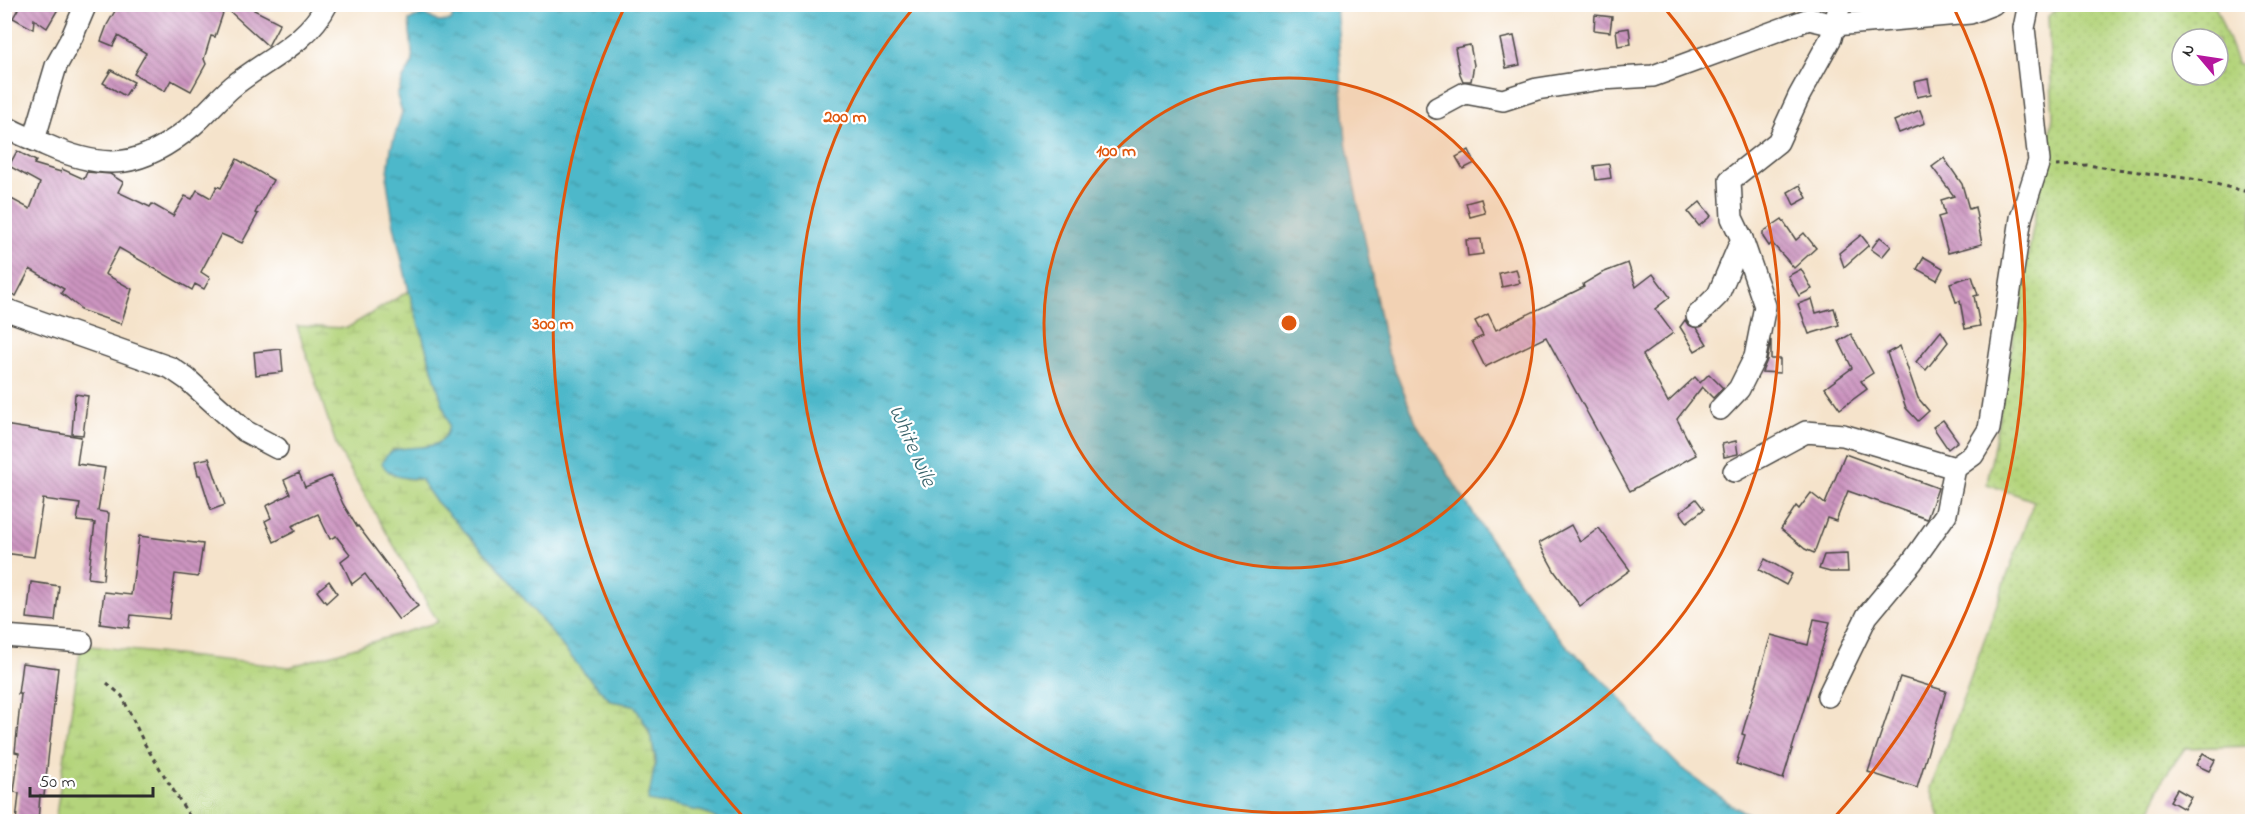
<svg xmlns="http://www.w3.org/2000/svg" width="2257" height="826" viewBox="0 0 2257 826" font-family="'Indie Flower',sans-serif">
<defs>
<pattern id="grass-dots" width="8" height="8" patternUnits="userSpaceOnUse" patternTransform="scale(1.5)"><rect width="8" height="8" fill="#b4d47c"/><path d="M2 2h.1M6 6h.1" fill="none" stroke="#9bb66b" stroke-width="1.8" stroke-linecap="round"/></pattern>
<pattern id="wetland-marsh" width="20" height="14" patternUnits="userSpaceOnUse" patternTransform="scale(1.5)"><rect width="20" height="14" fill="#b4d47c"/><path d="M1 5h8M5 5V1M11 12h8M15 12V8" fill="none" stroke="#9bb66b"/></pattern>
<pattern id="water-ripples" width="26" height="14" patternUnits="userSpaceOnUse" patternTransform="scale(1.5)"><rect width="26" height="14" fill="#4db8ca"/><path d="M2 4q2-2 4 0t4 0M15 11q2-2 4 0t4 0" fill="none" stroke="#4096a4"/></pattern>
<pattern id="building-back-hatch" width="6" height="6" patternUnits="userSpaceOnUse" patternTransform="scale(1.5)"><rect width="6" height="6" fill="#cc94c0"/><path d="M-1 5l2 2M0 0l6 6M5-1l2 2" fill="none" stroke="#a6799c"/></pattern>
</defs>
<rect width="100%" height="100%" fill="#fff"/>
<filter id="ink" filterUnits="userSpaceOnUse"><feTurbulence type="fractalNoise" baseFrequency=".0167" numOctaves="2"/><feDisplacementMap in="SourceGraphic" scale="12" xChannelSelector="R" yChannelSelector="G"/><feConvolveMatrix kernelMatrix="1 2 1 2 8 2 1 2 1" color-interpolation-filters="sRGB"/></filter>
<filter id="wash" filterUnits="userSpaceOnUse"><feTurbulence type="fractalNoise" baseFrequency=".008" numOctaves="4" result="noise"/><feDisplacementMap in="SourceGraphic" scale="24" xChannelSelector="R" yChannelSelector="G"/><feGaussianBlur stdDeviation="1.35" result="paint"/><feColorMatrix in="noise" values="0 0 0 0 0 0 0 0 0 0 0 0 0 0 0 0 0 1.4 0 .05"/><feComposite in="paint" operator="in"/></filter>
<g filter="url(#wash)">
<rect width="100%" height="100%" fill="#f5e3cb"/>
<path fill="url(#grass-dots)" stroke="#708054" stroke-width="1.5" fill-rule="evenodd" d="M2063,5H2215L2238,64L2252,66V746L2185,748L2162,780L2147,821H1941L1931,788L2034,501L1987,484L2053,117L2048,16ZM2182,39H2218V75H2182Z"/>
<path fill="url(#wetland-marsh)" stroke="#708054" stroke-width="1.5" d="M409,291L449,425C445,452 414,448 392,450L393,475L405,478L420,479L434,499L496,564L586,675L611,701L634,705C659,746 657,754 649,801L704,812L722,821L55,822L81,645L290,667L438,622L337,447L297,326L347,328Z"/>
<path fill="url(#water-ripples)" stroke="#3c727a" stroke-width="1.5" d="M456,5H1336L1346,142L1386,348L1416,423L1481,526L1558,637L1618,695L1648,734L1681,768L1736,808L1764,821L722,822L704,812L648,801L656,759L649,730L634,705L611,701L586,675L496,564L434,499L420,479C405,478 389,478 382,463C394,433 443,464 449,425L409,291L393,221L387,181L391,148L402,112L397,96L403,79L413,62L409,21L423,13L438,22L451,21Z"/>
<g id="blocks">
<g fill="url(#building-back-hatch)">
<polygon points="10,4 61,4 47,28 34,19 33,29 13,18 18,9"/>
<polygon points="119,4 257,4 254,10 280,23 268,46 225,7 215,37 211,36 204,59 206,64 191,91 171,80 165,91 134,74 146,53 118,36 113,46 101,41 107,25"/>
<polygon points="1595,15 1612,17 1610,32 1594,30"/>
<polygon points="1629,28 1631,44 1618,46 1616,30"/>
<polygon points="1514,36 1520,65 1506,68 1500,39"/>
<polygon points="1470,45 1474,65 1471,81 1463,81 1460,74 1455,48"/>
<polygon points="111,70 134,82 125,96 103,83"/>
<polygon points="1928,79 1931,94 1917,97 1914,82"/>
<polygon points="1920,110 1925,123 1899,133 1894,121"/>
<polygon points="1469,150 1475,163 1463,169 1456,157"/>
<polygon points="17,151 36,161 34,164 61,172 62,169 84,179 87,172 110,174 123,182 118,192 150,207 152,204 173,216 185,196 192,199 197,190 211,198 217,186 221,188 237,159 273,180 255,213 258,214 242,243 221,234 201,272 210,278 204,289 195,284 192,290 119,248 105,274 132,289 121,324 80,310 80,308 61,293 64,289 30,269 16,296 4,290 4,195 30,209 40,183 9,166"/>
<polygon points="1944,158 1962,184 1969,209 1975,207 1982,244 1948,253 1938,217 1945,215 1941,200 1954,196 1932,167"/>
<polygon points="1609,164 1611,178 1596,180 1594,166"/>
<polygon points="1800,185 1807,198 1794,205 1788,192"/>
<polygon points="1481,199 1485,213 1470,217 1466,203"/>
<polygon points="1700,202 1711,216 1699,226 1688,212"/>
<polygon points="1782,219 1796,240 1804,233 1816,248 1794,268 1772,243 1769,246 1763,237 1763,232"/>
<polygon points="1861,235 1869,245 1844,267 1839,253"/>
<polygon points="1880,237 1891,246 1882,257 1871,249"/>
<polygon points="1481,239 1483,254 1468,256 1466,240"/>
<polygon points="1924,257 1943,268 1937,280 1917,269"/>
<polygon points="1628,263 1636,287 1653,274 1670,297 1655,309 1673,333 1643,355 1668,402 1695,377 1700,383 1709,374 1723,388 1713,398 1702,387 1677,419 1696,455 1630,491 1546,337 1485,367 1472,341 1483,336 1475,321 1488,314 1496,330 1584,287 1583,284 1602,273"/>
<polygon points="1516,269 1520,283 1502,287 1499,273"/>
<polygon points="1801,269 1812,289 1799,296 1788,276"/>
<polygon points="1972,276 1978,295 1974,296 1980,326 1965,329 1960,301 1956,302 1950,283"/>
<polygon points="1812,299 1816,313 1834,308 1839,325 1809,334 1798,304"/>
<polygon points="1685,320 1688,325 1697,328 1707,344 1695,351 1680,327"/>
<polygon points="1941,331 1948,342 1926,370 1916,362"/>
<polygon points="1851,334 1873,373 1861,381 1867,389 1840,409 1825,388 1852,368 1839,341"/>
<polygon points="1771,340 1771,359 1780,359 1780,373 1762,372 1767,360"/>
<polygon points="1900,346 1918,398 1929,411 1918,421 1906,408 1887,353"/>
<polygon points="281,349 283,372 256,375 254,352"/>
<polygon points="75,394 88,396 83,435 72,434"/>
<polygon points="1943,420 1958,441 1948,449 1933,427"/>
<polygon points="4,425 81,437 77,464 105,468 98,511 109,513 103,580 88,578 95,523 77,521 80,504 43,499 34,557 4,553"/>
<polygon points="1736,441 1738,454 1724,457 1722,444"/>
<polygon points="1845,454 1938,488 1927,519 1848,491 1836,521 1827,518 1814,553 1805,549 1781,529 1796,506 1799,509 1811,493 1825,504"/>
<polygon points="209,458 225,505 211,510 200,475 198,475 195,461"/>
<polygon points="299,473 305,487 331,476 343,504 357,527 358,526 418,606 399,620 365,574 352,584 341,561 350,554 336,536 330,539 318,514 292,526 296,531 274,542 265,521 271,518 266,506 290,494 284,480"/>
<polygon points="1696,499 1704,509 1687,522 1680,512"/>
<polygon points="1571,525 1580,542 1599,528 1630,570 1580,606 1555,572 1539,543"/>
<polygon points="139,536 203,544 198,577 175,574 169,619 131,615 129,628 100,624 104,592 131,595"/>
<polygon points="1847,554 1848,572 1830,572 1819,569 1824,555"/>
<polygon points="1765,559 1792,574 1786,585 1759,570"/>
<polygon points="329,581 337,593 326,603 317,591"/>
<polygon points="31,582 59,586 55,621 27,618"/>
<polygon points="1814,619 1830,622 1783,779 1736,764 1745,735 1742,734 1771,635 1808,645"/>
<polygon points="22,663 58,668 44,796 40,795 38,822 16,822 19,793 14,792 19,753 15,752 21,694 18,694"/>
<polygon points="1900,677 1946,691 1917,788 1868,772"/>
<polygon points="2203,753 2215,760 2209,771 2196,765"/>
<polygon points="2177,789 2191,797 2184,809 2170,801"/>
</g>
</g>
</g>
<g filter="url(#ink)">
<use href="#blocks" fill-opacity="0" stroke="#494743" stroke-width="1.5"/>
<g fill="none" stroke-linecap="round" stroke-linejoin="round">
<defs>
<g id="minor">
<polyline points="1437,108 1465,93 1503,100 1537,89 1601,79 1653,76 1809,19 1835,25 1970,13 1993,4"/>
<path d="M4,126C18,134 32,139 46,145C106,172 142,168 193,125C207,113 218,99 232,87C265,60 307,44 327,4"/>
<polyline points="34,140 56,66 72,37 86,4"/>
<polyline points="4,309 171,368 187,379 245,431 277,448"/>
<polyline points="1697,316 1718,295 1742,239 1732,218 1730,180 1778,142 1799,96 1831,38 1840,4"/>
<polyline points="1720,409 1739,389 1755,357 1765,306 1742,239"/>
<polyline points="1734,471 1806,432 1843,435 1955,468 1973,455 1989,429 2021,218 2039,161 2024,28 2029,4"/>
<polyline points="4,636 82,642"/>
<polyline points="1828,696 1867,616 1912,562 1946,514 1955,468"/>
</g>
</defs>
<use href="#minor" stroke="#494743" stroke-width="24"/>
<g stroke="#494743" stroke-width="3" stroke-dasharray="4.5 4.5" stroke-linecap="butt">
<polyline points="2056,166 2087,165 2199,180 2252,193"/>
<polyline points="107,683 122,696 144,743 193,822"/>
</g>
<use href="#minor" stroke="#fff" stroke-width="21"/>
</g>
</g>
<circle cx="1289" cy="323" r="245" fill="#df570e" fill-opacity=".12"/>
<g fill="none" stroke="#df570e" stroke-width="3">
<circle cx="1289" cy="323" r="245"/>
<path d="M1662 5A490 490 0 1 1 916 5"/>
<path d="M746 820A736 736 0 0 1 625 6M1953 6A736 736 0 0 1 1832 820"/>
</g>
<g text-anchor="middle" stroke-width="4.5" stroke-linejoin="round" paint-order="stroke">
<g font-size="22" font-style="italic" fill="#39636b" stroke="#fff">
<text transform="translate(914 445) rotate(66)" y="8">White Nile</text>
</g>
</g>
<circle cx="1289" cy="323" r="9" fill="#df570e" stroke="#fff" stroke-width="3"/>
<g font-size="18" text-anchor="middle" font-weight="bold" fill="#df570e" stroke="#fff" stroke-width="4.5" stroke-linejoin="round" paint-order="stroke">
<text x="845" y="122">200 m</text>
<text x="1116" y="156">100 m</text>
<text x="553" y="329">300 m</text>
</g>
<rect width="2257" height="826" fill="none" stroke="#fff" stroke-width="24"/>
<g transform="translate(2200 57) rotate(299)"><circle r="28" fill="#ffffff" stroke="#aaaaaa" stroke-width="1.5"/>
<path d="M0-4.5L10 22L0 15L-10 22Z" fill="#b5179e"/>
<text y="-9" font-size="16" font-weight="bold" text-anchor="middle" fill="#2b2b2b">N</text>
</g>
<path d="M30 787v9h123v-9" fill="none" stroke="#2b2b2b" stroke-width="3"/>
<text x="39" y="787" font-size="18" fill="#2b2b2b" stroke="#ffffff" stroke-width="4.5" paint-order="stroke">50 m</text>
</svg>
